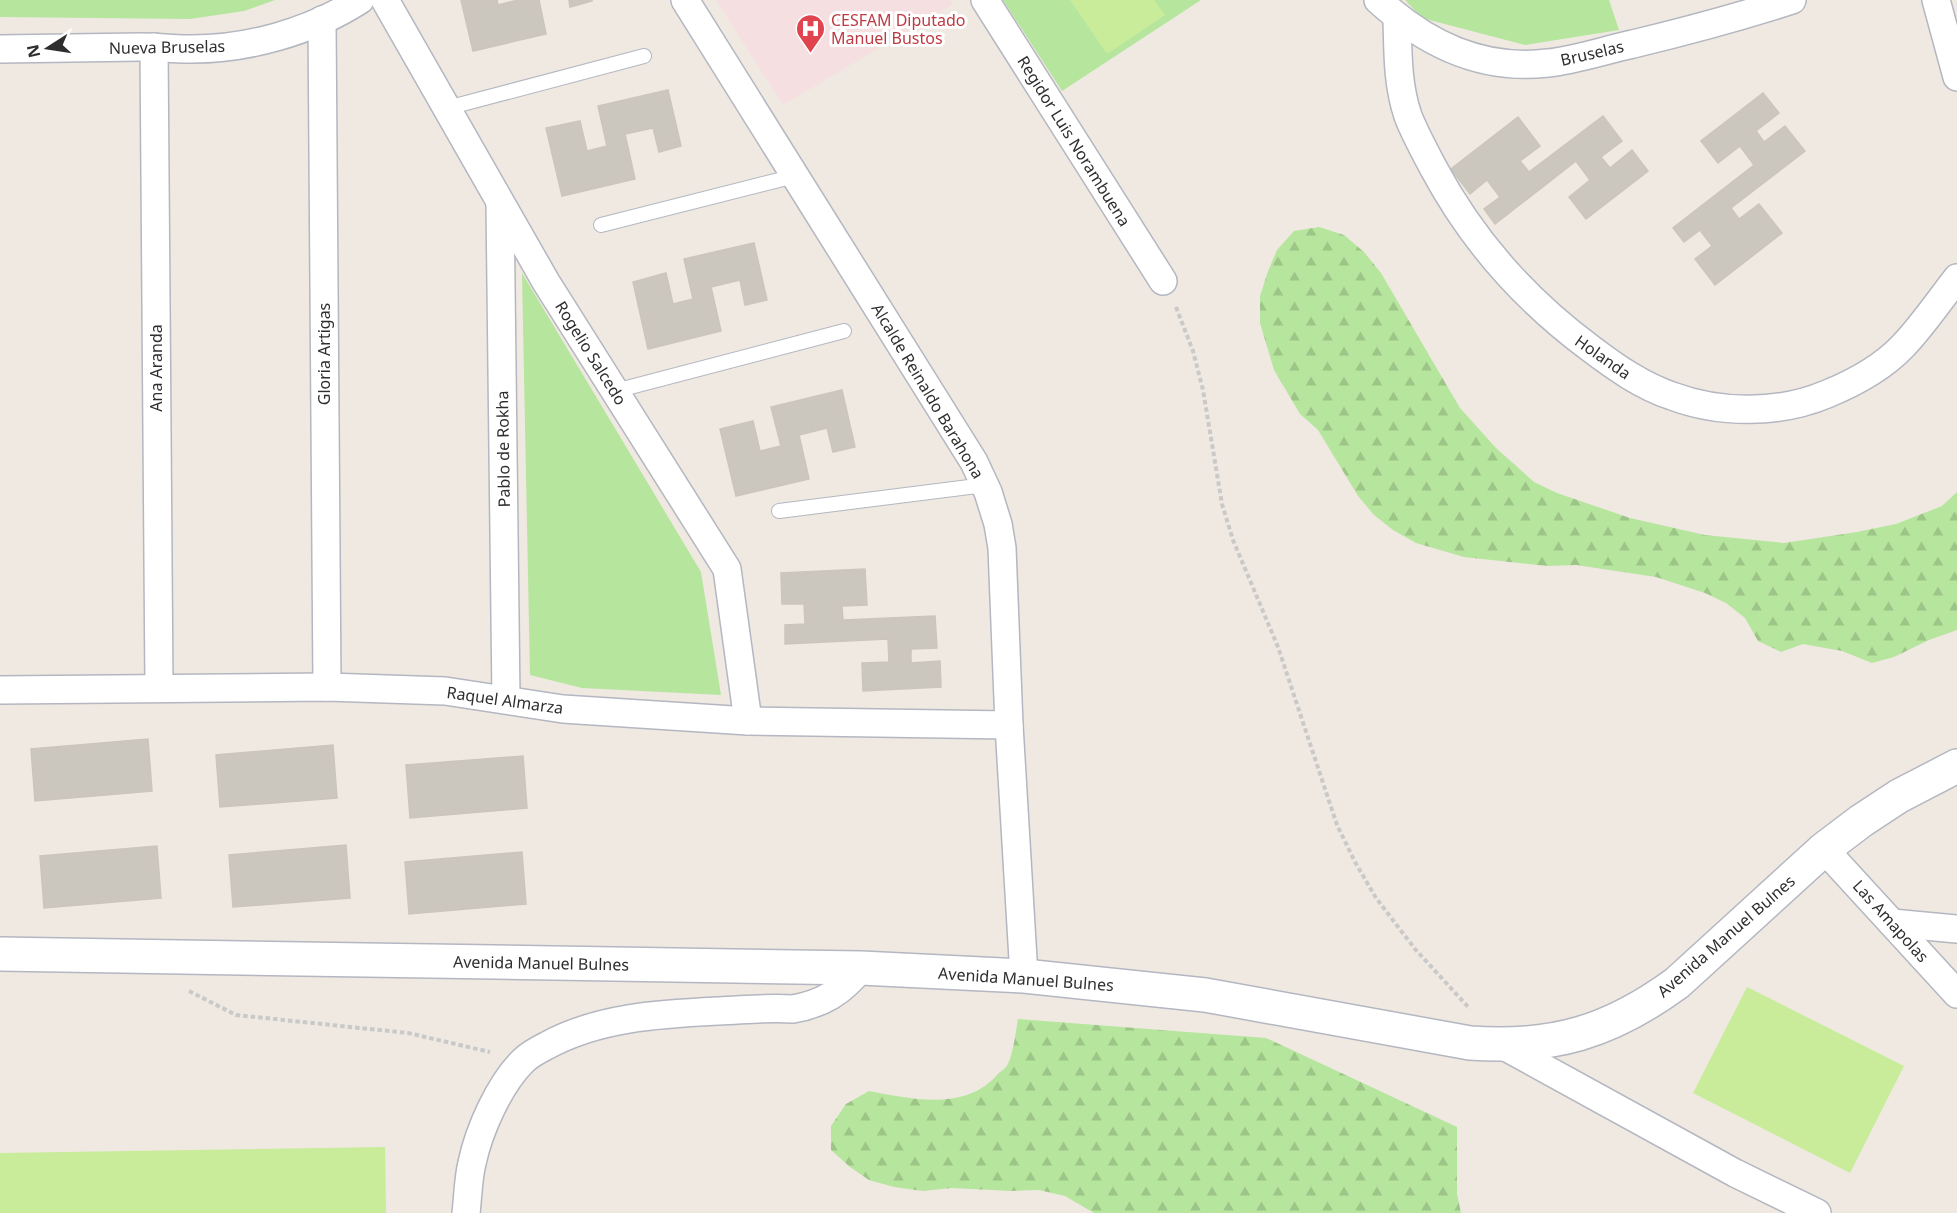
<svg xmlns="http://www.w3.org/2000/svg" width="1957" height="1213" viewBox="0 0 1957 1213" font-family="'Noto Sans',sans-serif">
<defs>
<pattern id="forest-firs" width="22" height="20" patternUnits="userSpaceOnUse" patternTransform="scale(1.5)"><rect width="22" height="20" fill="#b6e59e"/><path d="M5 1l3.5 6h-7zM16 11l3.5 6h-7z" fill="#9dc588"/></pattern>
</defs>
<rect width="100%" height="100%" fill="#efe9e1"/>
<polygon fill="#f5dfe0" points="716,0 950,0 953,4 783,105"/>
<g fill="url(#forest-firs)">
<polygon points="1319,227 1344,235 1364,252 1381,273 1460,408 1496,448 1534,482 1557,493 1630,518 1705,535 1784,543 1857,532 1896,524 1942,506 1957,492 1957,630 1929,640 1894,657 1872,663 1842,651 1803,644 1781,652 1758,641 1745,618 1726,603 1705,593 1656,577 1576,565 1547,566 1464,557 1416,543 1393,530 1374,515 1358,496 1318,430 1300,414 1274,370 1260,323 1260,296 1267,274 1277,250 1294,231"/>
<path d="M1018,1019L1266,1038L1457,1127V1194L1461,1213H1094L1065,1196L1039,1190L1011,1191L952,1188L923,1191L894,1187L869,1180L850,1167L831,1150V1126L846,1104L869,1091C912,1099 965,1112 998,1074C1001,1071 1006,1068 1008,1064C1013,1054 1016,1031 1018,1019Z"/>
</g>
<g fill="#b6e59e">
<polygon points="0,0 275,0 244,11 190,19 0,17"/>
<polygon points="1003,0 1201,0 1062,91"/>
<polygon points="1405,0 1609,0 1619,30 1525,45 1422,18"/>
<polygon points="522,273 701,572 721,695 582,688 530,675"/>
</g>
<g fill="#c9ec9a">
<polygon points="1070,0 1154,0 1165,15 1107,54"/>
<polygon points="1747,987 1904,1066 1850,1173 1693,1093"/>
<polygon points="385,1147 386,1213 0,1213 0,1153"/>
</g>
<g fill="#cbc7bf" stroke="#cbc5ba" stroke-width="1.5">
<polygon points="461,0 497,0 498,5 518,0 539,0 546,34 473,51"/>
<polygon points="569,0 592,0 592,1 570,7"/>
<polygon points="668,90 681,146 659,152 653,128 625,134 635,179 562,196 546,128 580,121 587,151 607,146 598,106"/>
<polygon points="1763,93 1779,113 1756,131 1764,142 1785,126 1805,151 1731,208 1739,219 1759,204 1782,233 1715,285 1695,259 1712,246 1700,230 1684,242 1673,228 1754,165 1740,146 1718,163 1701,141"/>
<polygon points="1603,116 1622,141 1601,157 1610,168 1632,150 1648,171 1586,219 1569,197 1590,180 1576,161 1495,224 1484,209 1500,197 1487,180 1470,194 1451,169 1518,117 1540,146 1520,161 1529,172"/>
<polygon points="754,243 767,300 745,305 740,280 711,287 721,331 648,349 633,282 666,273 673,304 693,299 684,259"/>
<polygon points="842,390 855,447 833,452 827,428 799,435 809,479 736,496 720,429 753,421 760,451 781,446 771,407"/>
<polygon points="865,569 867,605 842,606 843,620 935,616 937,648 911,649 911,663 940,661 941,687 863,691 862,663 889,662 888,639 785,644 785,625 805,624 804,604 782,604 781,573"/>
<polygon points="148,739 152,791 35,801 31,749"/>
<polygon points="333,745 337,798 220,807 216,755"/>
<polygon points="523,756 527,808 410,818 406,765"/>
<polygon points="346,845 350,898 233,907 229,855"/>
<polygon points="157,846 161,898 44,908 40,856"/>
<polygon points="522,852 526,904 409,914 405,862"/>
</g>
<g fill="none" stroke-linecap="round" stroke-linejoin="round">
<defs>
<g id="service">
<polyline points="447,108 644,56"/>
<polyline points="601,225 795,176"/>
<polyline points="615,391 844,331"/>
<polyline points="779,511 985,485"/>
</g>
<g id="minor">
<polyline points="385,0 546,282 727,569 748,721"/>
<polyline points="685,0 974,462 988,492 998,524 1002,548 1009,725 1024,976"/>
<polyline points="985,0 1163,281"/>
<path d="M1378,0C1426,44 1481,71 1548,63C1576,60 1605,50 1633,44C1687,31 1739,17 1792,0"/>
<polyline points="1936,0 1957,77"/>
<path d="M1397,18C1398,51 1397,84 1408,116C1415,134 1425,152 1434,169C1473,242 1524,299 1590,348C1615,367 1642,386 1672,396C1720,414 1780,414 1827,394C1854,383 1883,367 1903,346C1923,325 1939,301 1957,278"/>
<polyline points="322,20 327,687"/>
<polyline points="154,47 159,688"/>
<path d="M0,49C47,48 94,48 141,47C157,47 172,49 187,49C246,50 310,32 360,0"/>
<polyline points="500,203 506,699"/>
<polyline points="0,690 327,687 445,691 563,709 748,721 1009,725"/>
<polyline points="1824,849 1957,994"/>
<polyline points="1892,923 1957,929"/>
<polyline points="1502,1045 1735,1173 1817,1213"/>
<path d="M466,1213C468,1197 468,1179 472,1163C479,1130 499,1085 523,1061C529,1055 538,1050 546,1046C598,1017 660,1014 719,1011C744,1010 768,1007 793,1009C822,1004 842,992 861,968"/>
</g>
<path id="tertiary" d="M0,954L861,968L1024,976L1205,995L1470,1043C1553,1049 1610,1032 1677,983L1824,849L1861,821L1899,796L1957,766"/>
</defs>
<use href="#service" stroke="#b4b7c1" stroke-width="16"/>
<use href="#minor" stroke="#b4b7c1" stroke-width="30"/>
<use href="#tertiary" stroke="#b4b7c1" stroke-width="36"/>
<g stroke="#c9c9c9" stroke-width="4" stroke-dasharray="4.5 3" stroke-linecap="butt">
<polyline points="1176,307 1193,351 1203,390 1222,504 1233,540 1278,647 1337,825 1355,862 1376,898 1415,949 1470,1009"/>
<polyline points="189,991 236,1015 408,1033 490,1052"/>
</g>
<use href="#service" stroke="#fff" stroke-width="14"/>
<use href="#minor" stroke="#fff" stroke-width="27"/>
<use href="#tertiary" stroke="#fff" stroke-width="33"/>
</g>
<defs>
<symbol id="hospital-pin" viewBox="-11 -11 22 30"><path d="M0 17L-7.5 6A9.5 9.5 0 1 1 7.5 6Z" fill="#e0444e" stroke="#fff"/><path d="M-5-5h3v3.5h4V-5h3V5h-3V1.5h-4V5h-3Z" fill="#fff"/></symbol>
</defs>
<g fill-rule="evenodd">
<use href="#hospital-pin" x="794" y="12" width="33" height="45"/>
</g>
<g text-anchor="middle" stroke-width="6" stroke-linejoin="round" paint-order="stroke">
<g font-size="16" fill="#be3a42" stroke="#fff" text-anchor="start">
<text x="831" y="26">CESFAM Diputado<tspan x="831" dy="18">Manuel Bustos</tspan></text>
</g>
<g font-size="16" fill="#2e2e2e" stroke="#fff">
<text transform="translate(167 47) rotate(-1)" y="6">Nueva Bruselas</text>
<text transform="translate(1592 53) rotate(-13)" y="6">Bruselas</text>
<text transform="translate(1074 141) rotate(58)" y="6">Regidor Luis Norambuena</text>
<text transform="translate(591 353) rotate(58)" y="6">Rogelio Salcedo</text>
<text transform="translate(324 354) rotate(-90)" y="6">Gloria Artigas</text>
<text transform="translate(1603 357) rotate(35)" y="6">Holanda</text>
<text transform="translate(156 368) rotate(-90)" y="6">Ana Aranda</text>
<text transform="translate(928 391) rotate(59)" y="6">Alcalde Reinaldo Barahona</text>
<text transform="translate(503 449) rotate(-91)" y="6">Pablo de Rokha</text>
<text transform="translate(505 700) rotate(8)" y="6">Raquel Almarza</text>
<text transform="translate(1891 921) rotate(48)" y="6">Las Amapolas</text>
<text transform="translate(1726 936) rotate(-41)" y="6">Avenida Manuel Bulnes</text>
<text transform="translate(541 963) rotate(1)" y="6">Avenida Manuel Bulnes</text>
<text transform="translate(1026 979) rotate(4)" y="6">Avenida Manuel Bulnes</text>
</g>
</g>
<g transform="translate(48 48) rotate(258)" stroke="#ffffff" stroke-width="4.5" paint-order="stroke">
<path d="M0-4.5L10 22L0 15L-10 22Z" fill="#2e2e2e"/>
<text y="-9" font-size="16" font-weight="bold" text-anchor="middle" fill="#2e2e2e">N</text>
</g>
</svg>
